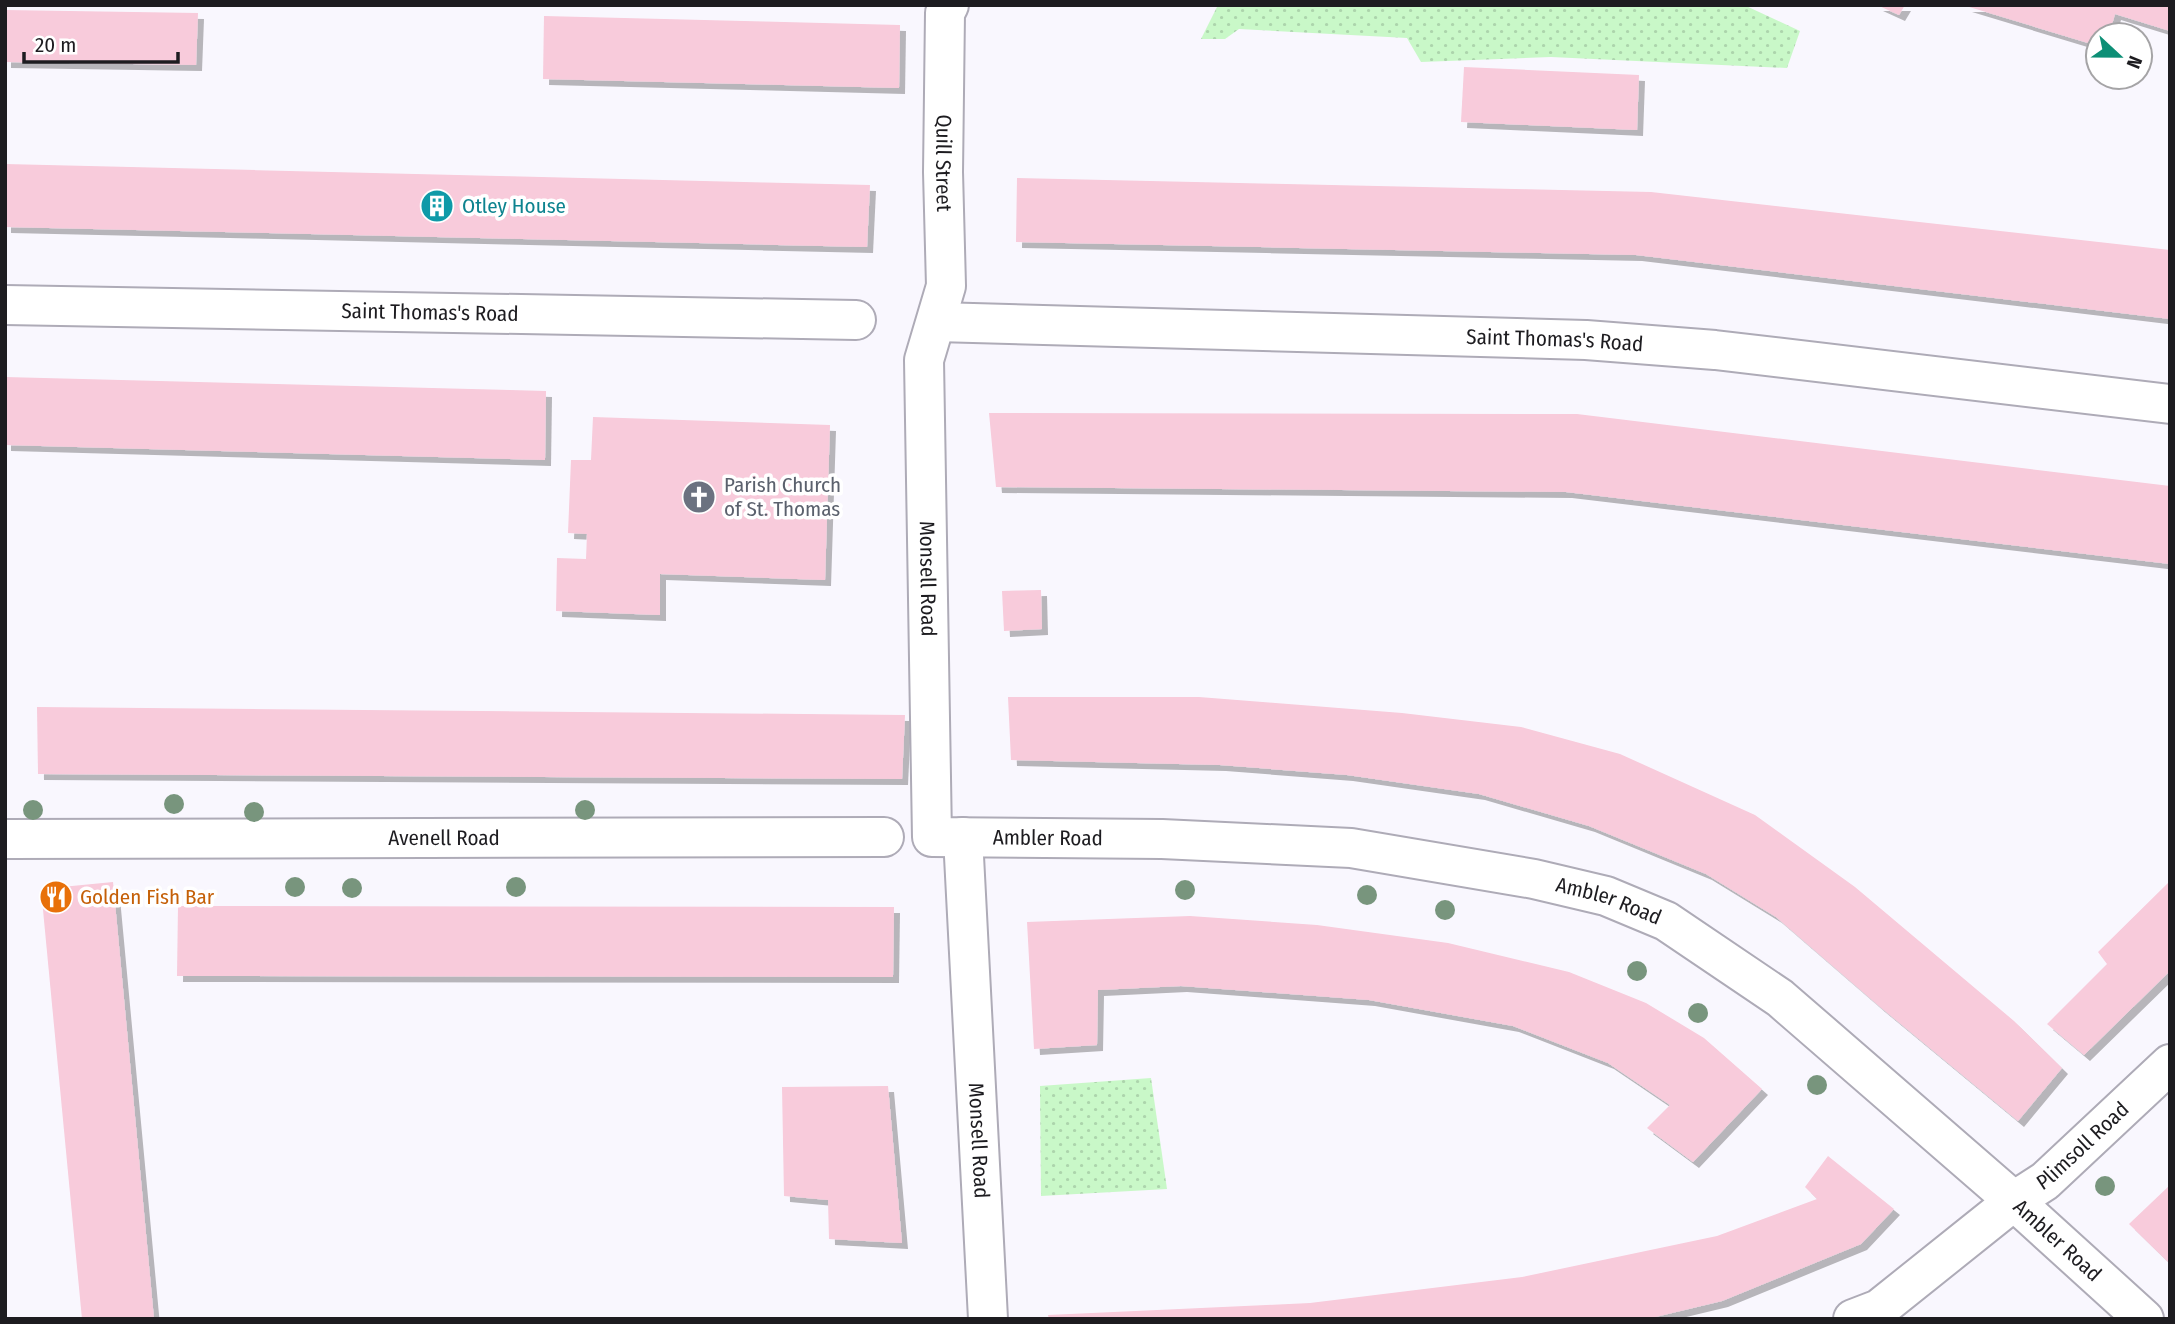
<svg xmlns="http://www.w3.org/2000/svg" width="2175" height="1324" viewBox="0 0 2175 1324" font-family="'Fira Sans Condensed',sans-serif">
<defs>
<pattern id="garden-dots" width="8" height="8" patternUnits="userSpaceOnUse" patternTransform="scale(1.75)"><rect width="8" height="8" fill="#c9f8c8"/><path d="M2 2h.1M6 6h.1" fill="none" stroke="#acd4ac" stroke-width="1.8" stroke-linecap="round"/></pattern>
<filter id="shadow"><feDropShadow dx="6" dy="6" stdDeviation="0" flood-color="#0004"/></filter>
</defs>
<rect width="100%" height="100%" fill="#f9f7fe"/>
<g fill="url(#garden-dots)">
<polygon points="1218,5 1744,5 1800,31 1787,68 1551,57 1421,62 1407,38 1239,29 1225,39 1201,39"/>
<polygon points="1151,1078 1167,1189 1041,1196 1040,1086"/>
</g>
<g fill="#f8cbdb" filter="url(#shadow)">
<polygon points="1877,5 1905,5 1899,15"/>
<polygon points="2170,5 2170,31 2115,14 2109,35 2098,35 2098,46 1966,6"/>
<polygon points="5,10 198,13 196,65 5,62"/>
<polygon points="544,16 900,25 899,88 543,79"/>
<polygon points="1464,67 1639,75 1637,130 1461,122"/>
<polygon points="5,164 870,185 867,247 5,227"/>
<polygon points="1017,178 1651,192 2170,250 2170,319 1636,255 1016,242"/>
<polygon points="5,377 546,391 545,460 5,445"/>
<polygon points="989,413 1577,414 2170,486 2170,564 1566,492 996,487"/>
<polygon points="593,417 830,425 825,580 660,574 660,615 556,611 557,558 586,559 587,534 568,533 571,460 591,460"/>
<polygon points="1041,590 1042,629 1004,631 1002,591"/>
<polygon points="1008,697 1199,697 1402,713 1521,727 1620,754 1755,815 1855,887 2014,1021 2062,1068 2018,1121 1879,1006 1776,917 1706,874 1589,826 1479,794 1347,775 1220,765 1011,760"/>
<polygon points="37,707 905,715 902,779 38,774"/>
<polygon points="2170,881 2170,971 2084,1055 2047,1024 2107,964 2098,952"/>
<polygon points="113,882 154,1319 82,1319 41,889"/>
<polygon points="178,906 894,907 893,977 177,976"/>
<polygon points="1190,916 1317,925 1448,943 1569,972 1646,1003 1704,1038 1762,1089 1693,1162 1647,1128 1670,1105 1608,1063 1513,1026 1369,1000 1181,986 1098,990 1097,1045 1034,1049 1027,922"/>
<polygon points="888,1086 902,1243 829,1239 828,1200 784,1196 782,1087"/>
<polygon points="1828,1156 1894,1209 1861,1244 1722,1301 1647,1319 1049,1319 1048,1315 1310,1303 1522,1277 1717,1236 1817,1199 1805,1187"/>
<polygon points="2170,1185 2170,1264 2129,1224"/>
</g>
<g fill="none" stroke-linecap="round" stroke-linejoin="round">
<defs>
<g id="minor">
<path id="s1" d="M949,5L945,13L943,172L946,286L924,360L932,837L1162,839L1351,848L1534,879L1606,896L1666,921L1780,998L2014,1201L2144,1319"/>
<path id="s2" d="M5,305L856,320"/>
<path id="s3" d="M937,322L1586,340L1715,350L2170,404"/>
<path id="s4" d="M963,837L988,1319"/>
<path id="s5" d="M5,839L884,837"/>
<path id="s6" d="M1853,1319L1879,1309L2014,1201L2045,1181L2170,1064"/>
</g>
</defs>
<use href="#minor" stroke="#aeabb7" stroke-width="42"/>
<use href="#minor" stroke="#fff" stroke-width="38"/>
</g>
<g fill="#78957d">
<circle cx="174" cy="804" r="10"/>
<circle cx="33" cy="810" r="10"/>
<circle cx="585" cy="810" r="10"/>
<circle cx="254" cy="812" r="10"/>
<circle cx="295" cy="887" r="10"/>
<circle cx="516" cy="887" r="10"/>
<circle cx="352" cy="888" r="10"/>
<circle cx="1185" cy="890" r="10"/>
<circle cx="1367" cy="895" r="10"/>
<circle cx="1445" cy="910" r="10"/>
<circle cx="1637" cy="971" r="10"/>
<circle cx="1698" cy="1013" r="10"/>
<circle cx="1817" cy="1085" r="10"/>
<circle cx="2105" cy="1186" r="10"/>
</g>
<defs>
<symbol id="building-disc" viewBox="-11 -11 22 22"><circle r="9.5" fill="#0f9aa8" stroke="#fff"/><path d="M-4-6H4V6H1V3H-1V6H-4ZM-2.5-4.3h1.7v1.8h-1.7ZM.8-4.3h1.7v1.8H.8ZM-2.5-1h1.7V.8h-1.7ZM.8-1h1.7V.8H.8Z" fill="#fff"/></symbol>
<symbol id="church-disc" viewBox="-11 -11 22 22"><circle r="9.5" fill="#6b7280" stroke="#fff"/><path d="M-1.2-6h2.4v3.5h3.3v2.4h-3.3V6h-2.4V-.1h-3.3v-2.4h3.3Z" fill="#fff"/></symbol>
<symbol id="restaurant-disc" viewBox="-11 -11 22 22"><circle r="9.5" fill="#e8710a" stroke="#fff"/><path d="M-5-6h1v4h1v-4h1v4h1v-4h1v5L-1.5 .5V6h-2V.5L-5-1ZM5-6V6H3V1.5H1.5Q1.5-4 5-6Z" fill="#fff"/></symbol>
</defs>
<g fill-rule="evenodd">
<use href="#building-disc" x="418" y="187" width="38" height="38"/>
<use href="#church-disc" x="680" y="478" width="38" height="38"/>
<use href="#restaurant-disc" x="37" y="878" width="38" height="38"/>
</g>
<g text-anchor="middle" stroke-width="7" stroke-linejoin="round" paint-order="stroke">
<g font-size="21" fill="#1d1c20" stroke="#fff">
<text dy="7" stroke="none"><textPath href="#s1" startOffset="159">Quill Street</textPath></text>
<text dy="7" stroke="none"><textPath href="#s2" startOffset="425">Saint Thomas's Road</textPath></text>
<text dy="7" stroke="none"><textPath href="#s3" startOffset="618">Saint Thomas's Road</textPath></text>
<text dy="7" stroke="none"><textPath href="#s1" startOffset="578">Monsell Road</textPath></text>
<text dy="7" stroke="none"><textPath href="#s5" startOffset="439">Avenell Road</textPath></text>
<text dy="7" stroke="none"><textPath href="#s1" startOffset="952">Ambler Road</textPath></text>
<text dy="7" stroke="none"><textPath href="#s1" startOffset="1519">Ambler Road</textPath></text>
<text dy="7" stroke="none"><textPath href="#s4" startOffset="304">Monsell Road</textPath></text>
<text dy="7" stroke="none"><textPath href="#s6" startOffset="289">Plimsoll Road</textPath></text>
<text dy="7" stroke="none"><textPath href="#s1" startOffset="2086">Ambler Road</textPath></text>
</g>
<g font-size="21" fill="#0d838f" stroke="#fff" text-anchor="start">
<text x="462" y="213">Otley House</text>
</g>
<g font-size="21" fill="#5b616d" stroke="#fff" text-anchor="start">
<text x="724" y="492">Parish Church<tspan x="724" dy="24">of St. Thomas</tspan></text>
</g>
<g font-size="21" fill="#c56008" stroke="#fff" text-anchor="start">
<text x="80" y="904">Golden Fish Bar</text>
</g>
</g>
<rect width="2175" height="1324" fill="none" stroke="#1d1c20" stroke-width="14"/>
<g transform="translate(2119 56) rotate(112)"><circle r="33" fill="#ffffff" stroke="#a5a4a6" stroke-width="2"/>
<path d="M0-5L12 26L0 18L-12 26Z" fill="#0d8f76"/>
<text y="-10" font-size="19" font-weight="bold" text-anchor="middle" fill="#1d1c20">N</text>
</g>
<path d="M24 52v10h154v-10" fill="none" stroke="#1d1c20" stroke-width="3.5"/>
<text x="35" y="52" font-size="21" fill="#1d1c20" stroke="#ffffff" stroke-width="5" paint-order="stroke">20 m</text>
</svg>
